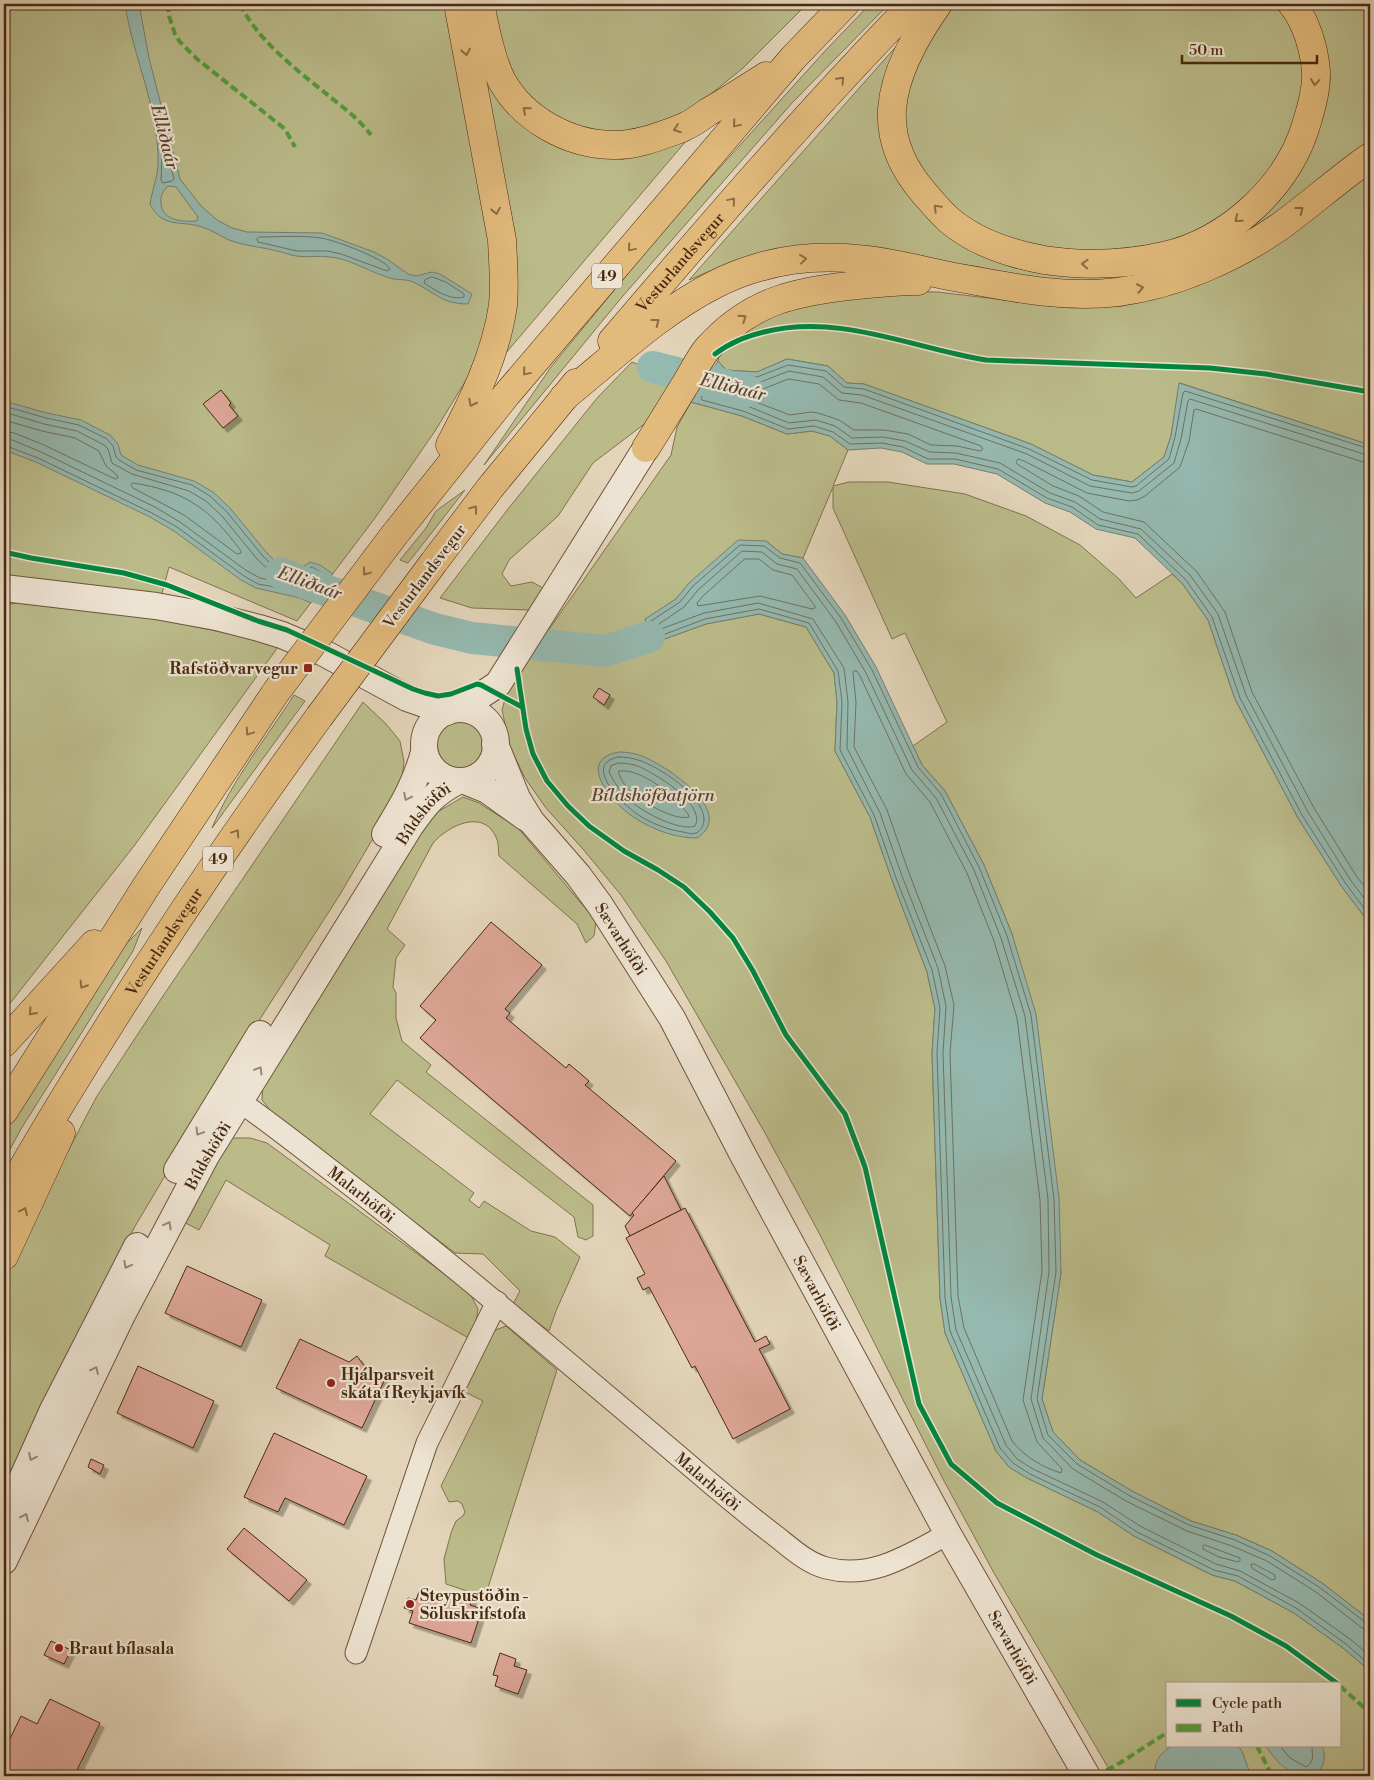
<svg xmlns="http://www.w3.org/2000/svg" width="1374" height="1780" viewBox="0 0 1374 1780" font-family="'Libre Bodoni',serif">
<defs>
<filter id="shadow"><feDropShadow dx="4.5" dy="4.5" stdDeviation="0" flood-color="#0004"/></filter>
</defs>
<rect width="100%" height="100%" fill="#e3d4b9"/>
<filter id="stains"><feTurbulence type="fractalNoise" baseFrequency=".004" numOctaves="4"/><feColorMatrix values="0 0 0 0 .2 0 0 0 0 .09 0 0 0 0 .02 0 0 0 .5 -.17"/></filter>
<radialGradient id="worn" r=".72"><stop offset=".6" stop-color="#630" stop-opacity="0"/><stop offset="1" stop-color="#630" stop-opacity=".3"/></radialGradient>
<g fill="#bbbb8a" stroke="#82724d" fill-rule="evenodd">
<polygon points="4,4 448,4 494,253 490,319 468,377 435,431 375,518 297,621 169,567 161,597 4,583"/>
<polygon points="474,4 484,62 579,151 622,159 692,134 494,367 509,308"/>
<polygon points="488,4 807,4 743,68 695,107 639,132 596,134 547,113 507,72"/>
<polygon points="870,4 889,4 792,103 622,297 484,465 551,367 667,226 825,51"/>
<polygon points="950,4 1279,4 1295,28 1307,72 1302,111 1263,188 1180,242 1068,255 1007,244 959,220 921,180 904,138 902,101 910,65"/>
<polygon points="1300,4 1370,4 1370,145 1293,207 1218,252 1121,282 1056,283 974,266 800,250 736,260 689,280 908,33 884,82 905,189 1064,271 1224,239 1313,133"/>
<polygon points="1370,170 1370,445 1180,383 1171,436 1164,457 1132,482 1093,475 1031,444 864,384 847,383 828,366 787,359 757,372 726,370 718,361 721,343 774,307 874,291 938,292 1071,308 1122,306 1177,290"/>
<polygon points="632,362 673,378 651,419 593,463 558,516 509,560 502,574 511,586 532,582 543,588 529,610 472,608 440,598 508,509 598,397"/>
<path d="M691,402L742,416L787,434L812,431L830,436L848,450L833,486L849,482H888L965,494L1026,516L1080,545L1119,579L1136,598L1172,574L1182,583L1208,620L1235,699L1298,818L1342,887L1370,924V1620L1322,1583L1272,1551L1236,1535L1191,1521L1132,1491L1080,1460L1053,1432L1042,1399L1061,1273L1012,934L984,865L945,791L922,765L913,746L947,722L905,633L892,639L833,508V487L803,558L782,554L766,541L690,583L676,599L645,620L659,641L706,624L759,614L806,627L834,673L837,702L835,751L870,817L892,880L927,972L935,1009L932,1053L940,1298L945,1333L996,1451L1009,1467L1027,1478L1098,1512L1134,1536L1212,1575L1235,1581L1294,1613L1343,1648L1370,1671V1776H1113L994,1573L943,1479L818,1231L765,1133L666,961L621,895L582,848L546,808L525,778L510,747L502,710L508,688L671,455L677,427ZM1168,1684H1340V1746H1168Z"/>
<polygon points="465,490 408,563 400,560 426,528 436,511"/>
<polygon points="18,603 158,619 240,636 278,647 134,846 4,1011 4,605"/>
<path d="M294,695L305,701L212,828C231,782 267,737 294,695Z"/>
<polygon points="363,702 386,724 400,741 404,762 401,786 394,803 339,896 235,1058 134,1228 4,1493 4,1272 97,1096 163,996"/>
<circle cx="460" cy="746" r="24"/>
<path d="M463,797L479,803L518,828L596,921L594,936L586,943L577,924L499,856C498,850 499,842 496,837C483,808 448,826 433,843L387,929L405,945L396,958L393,987L396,993V1018L402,1041L431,1065L426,1072L593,1205V1236L586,1240L578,1237L574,1217L397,1080L370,1114L474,1193L469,1200L479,1208L484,1201L531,1231L555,1237L580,1257L556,1311L549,1331L513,1304L520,1291L483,1254L455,1253L274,1115L262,1100L263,1082L420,832L434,814Z"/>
<polygon points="142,928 133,951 21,1129 4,1160 4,1131 9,1122 121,949"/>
<polygon points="232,1138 250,1138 267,1143 469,1292 478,1309 474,1336 472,1340 325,1256 330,1245 226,1180 199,1230 178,1219 220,1146"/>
<polygon points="506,1326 557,1370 485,1597 446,1584 444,1559 451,1533 456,1521 463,1516 465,1512 462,1504 458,1501 449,1502 441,1486 483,1401 463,1391 493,1331"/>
</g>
<g fill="#95b8af" stroke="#777f6f" fill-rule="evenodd">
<path d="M125,4H139L149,58L180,179L201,206L217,220L232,228L247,232L322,233L374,252L387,259L408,274L416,276L432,272L440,274L472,294L468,304C441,304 435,292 413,282C406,279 401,280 394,279C372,274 352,259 330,257C319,255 307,258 296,256C289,255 284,252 277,251C262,247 245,246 229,240C220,236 212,230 202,227C181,220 162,229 150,204C152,191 157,179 158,166C160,110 133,58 125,4ZM168,186L176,187L198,217L197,221C183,222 163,221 161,204C160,196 163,191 168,186Z"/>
<polygon points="787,359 828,366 847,383 864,384 1031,444 1093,475 1132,482 1164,457 1171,436 1179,383 1370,445 1370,924 1342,887 1298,818 1235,699 1208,620 1182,583 1135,538 1096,529 1070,512 1045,503 997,474 954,464 927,464 902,452 881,448 848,450 830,436 812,431 787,434 742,416 691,402 718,361 726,370 757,372"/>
<polygon points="4,401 47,413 81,420 110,435 118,444 121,455 138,465 194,481 213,492 230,508 266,552 278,564 302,567 310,562 320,565 333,574 311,603 300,598 256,588 241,580 174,531 150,517 36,462 4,450"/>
<polygon points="738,540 766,541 782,554 803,558 845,615 876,667 922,765 945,791 984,865 1012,934 1036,1014 1059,1198 1061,1273 1042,1399 1053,1432 1080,1460 1132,1491 1191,1521 1236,1535 1272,1551 1322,1583 1370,1620 1370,1671 1343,1648 1294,1613 1235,1581 1212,1575 1134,1536 1098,1512 1027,1478 1009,1467 996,1451 945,1333 940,1298 932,1053 935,1009 927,972 892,880 870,817 835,751 837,702 834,673 806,627 759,614 706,624 659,641 649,637 645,619 676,599 689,583"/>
<path d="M619,752C626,752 634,753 642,756C665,765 738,812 697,838C676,838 653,830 635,818C615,806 573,760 619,752Z"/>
<path d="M1171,1746H1238L1242,1751L1251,1776H1155C1154,1761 1159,1755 1171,1746Z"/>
<path d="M1266,1746H1322C1327,1758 1324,1767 1315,1775C1292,1778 1278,1765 1266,1746Z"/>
</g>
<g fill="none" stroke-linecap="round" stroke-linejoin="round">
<g stroke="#6f7160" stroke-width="1">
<polygon points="165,152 167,154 174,179 172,181 163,183 161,180 162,155"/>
<path d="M259,237C279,237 301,235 321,238C334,240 384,258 390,269L387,271L341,254L328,251H297L258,242L257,239Z"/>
<path d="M432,277L446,282L464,294V297C451,301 435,290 424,283L425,280Z"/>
<polygon points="789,379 819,384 839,400 861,403 981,446 983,449 980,451 957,446 931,445 908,434 884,430 854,430 839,420 818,413 811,412 790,415 732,393 735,390 760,390"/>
<polyline points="4,406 46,418 79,425 107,439 113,446 116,457 119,460 136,470 192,485 210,496 227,512 262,555 275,568 302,572 312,567 324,574 325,576 309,596 286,589 258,584 244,576 177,527 152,513 38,458 4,445"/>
<polyline points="4,412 44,424 77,431 104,445 108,449 112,463 132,474 189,491 206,501 222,516 257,559 273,574 302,578 313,574 315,578 306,588 260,578 247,571 180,522 155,507 41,452 12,440 4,439"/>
<polyline points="4,420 42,431 75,438 99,451 106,466 117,475 118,478 115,479 44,445 14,433 4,431"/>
<polyline points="1370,449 1185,391 1183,393 1175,437 1169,459 1136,486 1132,487 1092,480 1029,449 864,389 844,387 826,371 788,365 757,377 725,375 718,371 701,398 702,400 743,411 788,429 814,426 833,432 850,444 882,443 903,447 928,459 955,459 998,469 1047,498 1072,507 1098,525 1138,534 1186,580 1212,617 1240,698 1302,815 1346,884 1370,916"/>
<polyline points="1370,456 1190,399 1188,401 1181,439 1174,463 1139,491 1132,493 1090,486 1027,454 862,395 842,393 823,377 789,371 758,383 720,380 710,394 712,396 745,405 789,423 816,420 835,426 852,438 883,437 905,441 930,452 956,453 1000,463 1050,493 1075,502 1100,519 1141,529 1190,575 1218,614 1246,695 1308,812 1351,881 1370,906"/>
<polyline points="1370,463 1363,462 1196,409 1194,410 1189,441 1180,467 1145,496 1137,500 1129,501 1087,493 1024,461 1018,459 1016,462 1017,464 1053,486 1079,496 1103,512 1144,522 1197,572 1225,612 1252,692 1314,808 1357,877 1370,893"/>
<path d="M133,483C186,491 210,509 241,551V553L237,554L184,515L133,488L131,486Z"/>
<polygon points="745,559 759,559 773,570 792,575 815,606 815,608 812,609 760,596 698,606 697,603 703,596"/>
<path d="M854,671H857L860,676L906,774L930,802L967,873L994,941L1017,1018L1040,1200L1042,1271L1023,1400L1037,1442L1062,1469L1061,1473C1042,1467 1025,1457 1012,1441L964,1328L958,1296L950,1053L954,1005L945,966L909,873L887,810L854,747L856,702L853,673Z"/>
<path d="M619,757C625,757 632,758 638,760C658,766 703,795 704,819C704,824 702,829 698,832C693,835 688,833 683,832C668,830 650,823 637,814C622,804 581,763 619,757Z"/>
<path d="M619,763C625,763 630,764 635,765C652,771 707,804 695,826C678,832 636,809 624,795C618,788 613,780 609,772L611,766Z"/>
<path d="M619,771C643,768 675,797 688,814L689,817C674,821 640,801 629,790C625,785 621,780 619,774Z"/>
<polygon points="1205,1545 1240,1558 1240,1561 1238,1562 1219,1557 1203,1549 1203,1546"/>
<polygon points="1254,1564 1275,1575 1275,1579 1272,1580 1252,1568 1251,1565"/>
<polyline points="1370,1623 1365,1622 1319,1587 1270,1556 1235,1540 1189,1525 1130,1496 1077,1464 1048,1435 1037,1399 1056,1272 1054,1199 1031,1015 1007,936 979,867 941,794 918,767 872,670 841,618 800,563 780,558 764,546 740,545 693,586 680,602 651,621 653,633 660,636 705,619 759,609 809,623 838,671 842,702 840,750 874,815 896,878 932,970 940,1008 937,1053 945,1298 950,1331 1000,1448 1013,1463 1030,1474 1100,1507 1137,1532 1214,1570 1238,1576 1296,1608 1346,1644 1370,1665"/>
<polyline points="1370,1630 1362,1628 1316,1592 1267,1561 1232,1546 1187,1531 1126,1501 1073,1469 1043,1438 1031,1399 1049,1272 1048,1199 1025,1016 1001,938 974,870 936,798 912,770 866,673 836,622 797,569 777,564 762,552 742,551 698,590 684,607 659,624 658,627 661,629 704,613 758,603 813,619 844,668 848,702 847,748 880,813 902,876 938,968 946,1006 943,1053 951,1297 956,1330 1006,1445 1017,1459 1033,1469 1103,1502 1140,1526 1216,1564 1240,1571 1299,1603 1350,1639 1370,1656"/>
<path d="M1280,1746L1290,1758L1306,1767C1315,1761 1312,1756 1312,1746"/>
</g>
<g stroke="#95b8af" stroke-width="32">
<polyline points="653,367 748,391"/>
<polyline points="281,573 294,579 435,629 472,638 605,651 649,637"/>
</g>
</g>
<g fill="#dca596" stroke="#492a10" filter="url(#shadow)">
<polygon points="221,390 231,403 229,405 238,416 223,428 203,404"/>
<polygon points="599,688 610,695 604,705 593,697"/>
<polygon points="491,922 542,965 505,1009 510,1013 506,1018 566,1068 569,1064 589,1081 585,1085 676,1161 630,1216 420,1038 436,1020 420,1006"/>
<polygon points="664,1176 681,1210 630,1236 625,1226 634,1215 632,1213"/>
<polygon points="685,1208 755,1342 766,1336 770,1344 759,1349 790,1409 733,1439 695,1366 692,1368 649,1287 643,1290 637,1278 645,1274 626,1238"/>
<polygon points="187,1266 262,1300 241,1347 165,1313"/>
<polygon points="300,1339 349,1362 357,1356 367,1370 385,1379 362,1428 276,1388"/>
<polygon points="138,1366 214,1401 193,1448 117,1413"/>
<polygon points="274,1433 367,1476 344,1525 285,1498 278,1512 244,1497"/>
<polygon points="91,1459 104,1465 100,1474 88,1467"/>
<polygon points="244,1528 307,1580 289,1601 227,1549"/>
<polygon points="420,1589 459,1602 462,1591 474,1594 470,1605 482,1609 471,1643 409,1623 413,1611 404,1608 408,1598 416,1600"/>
<polygon points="51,1641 71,1650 64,1664 44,1655"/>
<polygon points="500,1653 516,1659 514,1666 527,1670 518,1694 495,1686 498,1676 493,1675"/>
<polygon points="50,1699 100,1723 74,1776 12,1776 13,1774 4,1770 4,1751 21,1716 37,1724"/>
</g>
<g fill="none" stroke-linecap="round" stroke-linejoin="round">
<defs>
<g id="minor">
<path id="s1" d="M226,1092C260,1115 292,1140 324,1165C440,1253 550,1348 662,1442C700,1474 737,1507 777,1537C791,1548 807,1563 826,1568C872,1580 908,1555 948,1534"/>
<polyline points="356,1653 427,1443 497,1302"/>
</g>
<g id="tertiary">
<polyline points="4,588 156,606 216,617 259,628 282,635 322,652 407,698 447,712"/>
<polyline points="460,709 498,684 646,448"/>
<circle cx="460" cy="745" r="36"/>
<path id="s2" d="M495,744L517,798L531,821L578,875L600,905L672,1018L743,1155L948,1534L1087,1776"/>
<polyline points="465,781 487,790 526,818"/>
<path d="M385,834C402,806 416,783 424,752"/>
<polyline points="177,1170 260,1034"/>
<polyline points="4,1519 52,1412 137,1246"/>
<path id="s3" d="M4,1561L122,1315L206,1156L411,825C426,804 434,793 458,781"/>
</g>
<g id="trunk">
<path d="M480,4C485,27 491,60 502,81C523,119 568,144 612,145C636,146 660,136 682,128C691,124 700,118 708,112C728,101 747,88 766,76"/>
<path d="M938,4C916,35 895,71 892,109C890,141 904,170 924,193C932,202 940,212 949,220C975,242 1011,254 1044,260C1084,266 1124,265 1164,256C1229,241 1289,186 1307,122C1312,106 1317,88 1316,71C1314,48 1306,21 1292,4"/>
<path id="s4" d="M612,341C710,226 808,112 913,4"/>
<path d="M564,397C658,321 725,246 857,259C888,261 919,270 949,276C1004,286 1061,299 1118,292C1175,285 1235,258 1282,225C1312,203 1340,178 1370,157"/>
<path d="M450,445C473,401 496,355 503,305C505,283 503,262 502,240L458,4"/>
<path d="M646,448C660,425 674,403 688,380C694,370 700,357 708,348C751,300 797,291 858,285C878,283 898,281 918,281"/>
<polyline points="395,534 507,394 793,58 845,4"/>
<polyline points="434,562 490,488 576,383"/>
<polyline points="4,1043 94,944"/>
<polyline points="4,1111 147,885 276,692"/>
<path id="s5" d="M4,1200C100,1033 206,872 319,717"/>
<polyline points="4,1256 61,1133"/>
</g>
</defs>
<use href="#minor" stroke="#70543a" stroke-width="23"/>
<use href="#tertiary" stroke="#70543a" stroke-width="28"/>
<use href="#trunk" stroke="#492a10" stroke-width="29"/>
<use href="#minor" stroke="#ede3d2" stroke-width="21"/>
<use href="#tertiary" stroke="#ede3d2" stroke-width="26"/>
<use href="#trunk" stroke="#e2ba7c" stroke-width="28"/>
<defs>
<g id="trunk-bridge">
<polyline points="276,692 395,534"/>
<polyline points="319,717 434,562"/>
</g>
</defs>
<use href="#trunk-bridge" stroke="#492a10" stroke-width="29" stroke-linecap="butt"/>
<use href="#trunk-bridge" stroke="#e2ba7c" stroke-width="28"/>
<g stroke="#559c3c" stroke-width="4" stroke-dasharray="8 4" stroke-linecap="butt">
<polyline points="168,4 169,16 175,34 180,42 197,59 285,129 295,147"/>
<path d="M240,4C258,41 297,70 329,96C344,108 359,119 371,135"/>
<polyline points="1340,1686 1370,1713"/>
<polyline points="1257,1746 1272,1776"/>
<polyline points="1096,1776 1120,1763 1168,1732"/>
</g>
<defs>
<g id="cycleway">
<path d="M715,354C731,342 745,337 764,332C839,313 912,348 986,360L1210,368L1266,374L1370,392"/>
<polyline points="4,552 31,558 124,573 167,585 258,621 287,630 413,689 425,693 438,696 451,694 477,684 481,685 522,707"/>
<polyline points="517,669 526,729 533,754 547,781 568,806 589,826 624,851 658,870 684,887 710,912 733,938 753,971 786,1035 845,1114 865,1167 919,1404 951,1464 997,1503 1097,1555 1231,1616 1286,1646 1338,1684"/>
</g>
</defs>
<use href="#cycleway" stroke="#ede3d2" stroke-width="8"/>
<use href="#cycleway" stroke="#00873e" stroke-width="5"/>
</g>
<defs><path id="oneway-chevron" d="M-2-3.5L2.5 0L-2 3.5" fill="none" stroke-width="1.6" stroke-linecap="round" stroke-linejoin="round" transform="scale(1.25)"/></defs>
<g stroke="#8e6b41">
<use href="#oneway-chevron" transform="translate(466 52) rotate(79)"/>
<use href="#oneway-chevron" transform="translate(841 80) rotate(-47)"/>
<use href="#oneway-chevron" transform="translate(1315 82) rotate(95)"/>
<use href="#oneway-chevron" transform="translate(526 110) rotate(-139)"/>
<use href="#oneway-chevron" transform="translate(736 124) rotate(130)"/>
<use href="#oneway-chevron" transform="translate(677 129) rotate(160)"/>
<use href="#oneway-chevron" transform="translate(732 201) rotate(-50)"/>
<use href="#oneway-chevron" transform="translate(937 208) rotate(-135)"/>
<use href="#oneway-chevron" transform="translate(1300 210) rotate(-38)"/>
<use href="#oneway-chevron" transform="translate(496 211) rotate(79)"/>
<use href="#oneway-chevron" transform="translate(1238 219) rotate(141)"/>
<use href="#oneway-chevron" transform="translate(631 248) rotate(130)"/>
<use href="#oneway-chevron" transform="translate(803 259) rotate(-6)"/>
<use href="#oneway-chevron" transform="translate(1085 264) rotate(-178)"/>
<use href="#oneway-chevron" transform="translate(1140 288) rotate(-11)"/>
<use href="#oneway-chevron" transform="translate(743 318) rotate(-34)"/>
<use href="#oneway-chevron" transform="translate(656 322) rotate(-38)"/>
<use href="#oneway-chevron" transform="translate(526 372) rotate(130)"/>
<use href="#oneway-chevron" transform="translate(472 403) rotate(117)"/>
<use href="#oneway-chevron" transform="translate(474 509) rotate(-53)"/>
<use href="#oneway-chevron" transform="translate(366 572) rotate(127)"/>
<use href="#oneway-chevron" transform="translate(249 732) rotate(124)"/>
<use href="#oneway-chevron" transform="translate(236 833) rotate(-56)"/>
<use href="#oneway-chevron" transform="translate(83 985) rotate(122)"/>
<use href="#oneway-chevron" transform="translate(32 1012) rotate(132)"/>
<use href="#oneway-chevron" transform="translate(24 1211) rotate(-65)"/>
</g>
<g stroke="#9b8671">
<use href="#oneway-chevron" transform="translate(407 797) rotate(117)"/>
<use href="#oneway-chevron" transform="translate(259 1070) rotate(-59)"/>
<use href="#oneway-chevron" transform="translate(199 1132) rotate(121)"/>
<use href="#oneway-chevron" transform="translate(168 1225) rotate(-62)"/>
<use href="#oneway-chevron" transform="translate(127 1265) rotate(118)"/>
<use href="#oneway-chevron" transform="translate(95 1370) rotate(-64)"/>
<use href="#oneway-chevron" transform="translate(32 1457) rotate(115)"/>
<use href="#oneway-chevron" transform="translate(25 1517) rotate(-65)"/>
</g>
<g fill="#8f2418" stroke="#ede3d2" stroke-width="2">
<rect x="303" y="663" width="10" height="10" rx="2.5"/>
<circle cx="331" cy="1383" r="5"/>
<circle cx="410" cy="1604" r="5"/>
<circle cx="59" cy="1648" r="5"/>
</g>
<g text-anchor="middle" stroke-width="4.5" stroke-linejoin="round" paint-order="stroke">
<g fill="#ede3d2" stroke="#7a624a" stroke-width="1">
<rect x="592" y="263.5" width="30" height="25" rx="4"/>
<rect x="203" y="846.5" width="30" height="25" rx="4"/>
</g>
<g font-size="15" font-weight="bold" fill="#492a10">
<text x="607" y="281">49</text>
<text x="218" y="864">49</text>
</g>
<g font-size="16" fill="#492a10" stroke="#ede3d2">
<text dy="6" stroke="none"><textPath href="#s4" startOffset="104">Vesturlandsvegur</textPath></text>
<text transform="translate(424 576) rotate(-53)" y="6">Vesturlandsvegur</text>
<text dy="6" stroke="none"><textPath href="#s3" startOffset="859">Bíldshöfði</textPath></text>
<text dy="6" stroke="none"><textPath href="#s2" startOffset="234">Sævarhöfði</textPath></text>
<text dy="6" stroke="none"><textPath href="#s5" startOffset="304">Vesturlandsvegur</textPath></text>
<text dy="6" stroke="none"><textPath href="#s3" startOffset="454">Bíldshöfði</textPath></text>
<text dy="6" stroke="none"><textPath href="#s1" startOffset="170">Malarhöfði</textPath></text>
<text dy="6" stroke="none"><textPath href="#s2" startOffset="639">Sævarhöfði</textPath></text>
<text dy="6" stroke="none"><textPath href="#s1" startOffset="620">Malarhöfði</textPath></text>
<text dy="6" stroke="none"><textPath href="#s2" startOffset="1044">Sævarhöfði</textPath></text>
</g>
<g font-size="16" font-weight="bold" fill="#492a10" stroke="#ede3d2" text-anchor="start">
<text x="298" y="674" text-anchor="end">Rafstöðvarvegur</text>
<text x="341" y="1380">Hjálparsveit<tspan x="341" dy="18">skáta í Reykjavík</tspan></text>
<text x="420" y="1601">Steypustöðin -<tspan x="420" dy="18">Söluskrifstofa</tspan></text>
<text x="69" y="1654">Braut bílasala</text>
</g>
<g font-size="18" font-style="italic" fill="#584630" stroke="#ede3d2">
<text transform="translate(165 137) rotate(76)" y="6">Elliðaár</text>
<text transform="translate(733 387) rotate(14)" y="6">Elliðaár</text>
<text transform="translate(310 583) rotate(20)" y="6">Elliðaár</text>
<text x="653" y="801">Bíldshöfðatjörn</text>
</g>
</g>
<rect width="1374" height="1780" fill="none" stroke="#e3d4b9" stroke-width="20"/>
<rect x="5" y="5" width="1364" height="1770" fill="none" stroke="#492a10" stroke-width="2.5"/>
<rect x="10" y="10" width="1354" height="1760" fill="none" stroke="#492a10"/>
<rect x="1166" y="1682" width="175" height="65" fill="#ede3d2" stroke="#ab9984"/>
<rect x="1176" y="1699" width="25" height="8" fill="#00873e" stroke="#ab9984"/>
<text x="1212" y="1708" font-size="15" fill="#492a10">Cycle path</text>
<rect x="1176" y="1724" width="25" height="8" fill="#559c3c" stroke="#ab9984"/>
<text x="1212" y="1732" font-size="15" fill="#492a10">Path</text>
<path d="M1182 55v8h135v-8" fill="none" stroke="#492a10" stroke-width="2.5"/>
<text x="1189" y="55" font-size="15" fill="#492a10" stroke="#ede3d2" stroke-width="4" paint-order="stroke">50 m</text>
<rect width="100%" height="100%" filter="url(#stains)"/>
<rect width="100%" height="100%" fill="url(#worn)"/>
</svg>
